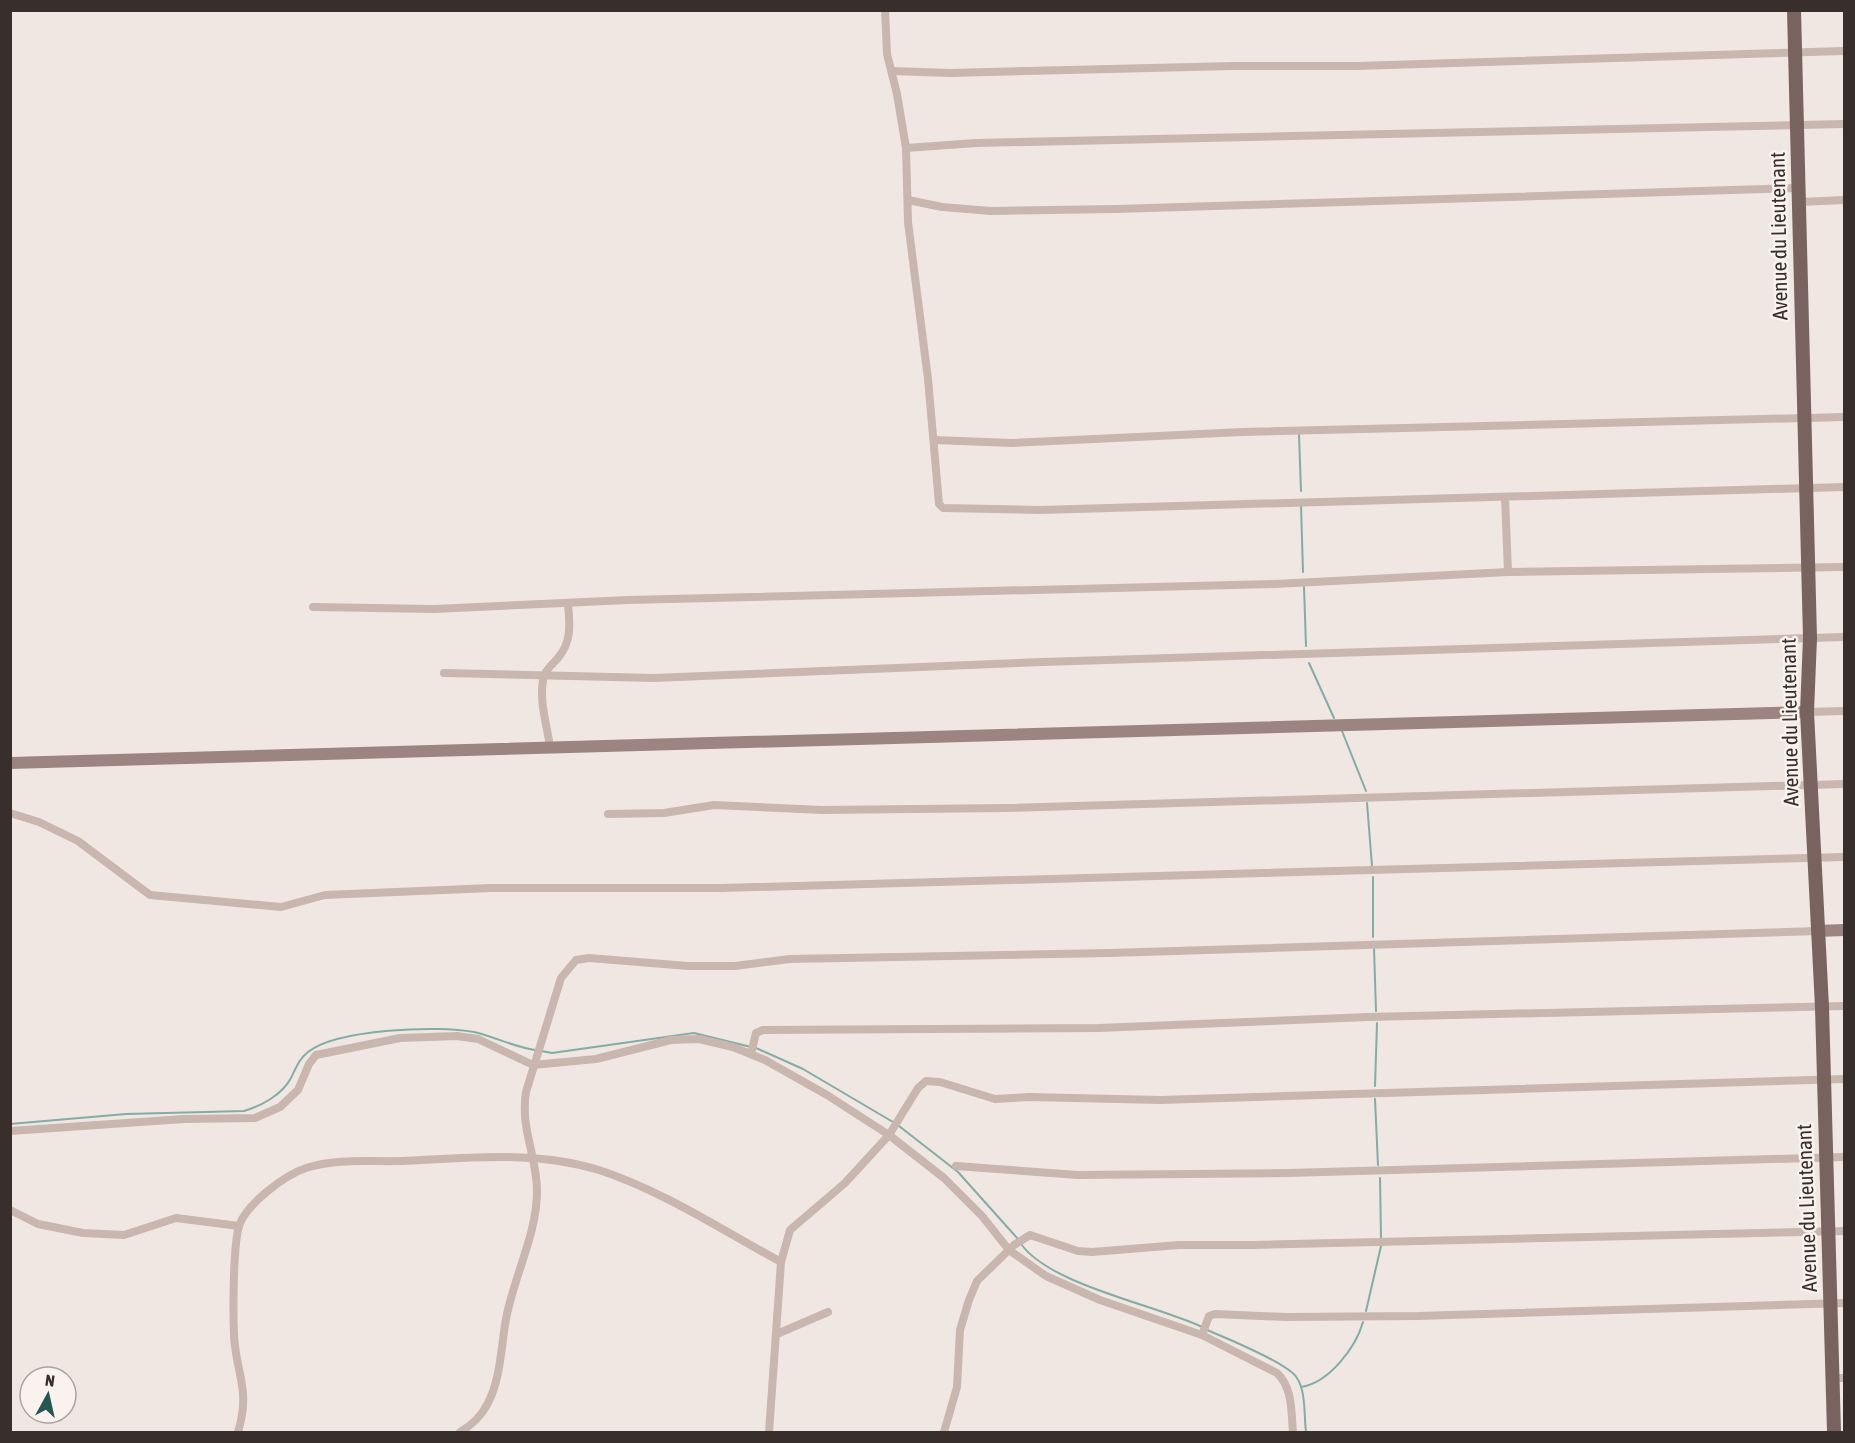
<svg xmlns="http://www.w3.org/2000/svg" width="1855" height="1443" viewBox="0 0 1855 1443" font-family="'Asap Condensed',sans-serif">
<rect width="100%" height="100%" fill="#f1e7e2"/>
<g fill="none" stroke-linecap="round" stroke-linejoin="round">
<g stroke="#83aca7" stroke-width="2">
<polyline points="1299,435 1301,491"/>
<polyline points="1301,505 1303,572"/>
<polyline points="1304,587 1306,646"/>
<polyline points="1309,663 1334,718"/>
<polyline points="1342,731 1366,791"/>
<polyline points="1367,803 1372,866"/>
<polyline points="1373,877 1373,937"/>
<polyline points="1374,948 1376,1011"/>
<polyline points="756,1048 803,1069 893,1122"/>
<polyline points="541,1051 552,1053 694,1033 751,1047"/>
<polyline points="1375,1086 1377,1023"/>
<polyline points="1375,1099 1378,1165"/>
<path d="M10,1124L126,1114L244,1111C261,1106 282,1095 291,1078C296,1068 299,1059 308,1052C337,1029 438,1025 474,1032C495,1037 514,1047 535,1050"/>
<polyline points="899,1126 958,1172 1018,1239"/>
<polyline points="1380,1178 1381,1238"/>
<path d="M1021,1244C1050,1285 1156,1305 1202,1327"/>
<polyline points="1366,1311 1381,1246"/>
<path d="M1207,1330C1226,1338 1288,1363 1297,1378C1306,1391 1304,1417 1306,1432"/>
<path d="M1301,1387C1329,1383 1356,1347 1363,1322"/>
</g>
<g stroke="#c9b6ae" stroke-width="8">
<polyline points="885,10 887,54 897,94 906,148 908,222 928,379 939,504 943,508 1040,510 1844,487"/>
<polyline points="892,71 950,73 1233,66 1357,66 1844,51"/>
<polyline points="906,148 976,143 1844,124"/>
<polyline points="908,200 942,207 991,211 1116,209 1799,188"/>
<polyline points="1800,202 1844,200"/>
<polyline points="934,440 1012,443 1242,432 1844,417"/>
<polyline points="1505,497 1508,572"/>
<polyline points="313,607 435,609 628,600 1275,584 1508,572 1844,567"/>
<polyline points="444,673 654,678 1043,662 1844,637"/>
<polyline points="1807,712 1844,711"/>
<path d="M550,747C547,724 538,700 544,676C546,669 554,663 558,658C572,641 570,624 568,604"/>
<polyline points="10,813 39,822 78,841 150,895 281,907 325,895 491,888 722,888 1844,857"/>
<polyline points="608,814 664,813 714,805 822,810 1005,808 1844,784"/>
<polyline points="751,1054 756,1033 763,1030 1099,1028 1368,1017 1844,1006"/>
<path d="M10,1131L184,1119L255,1118L280,1107L298,1090L309,1064L316,1055L400,1038L457,1036L478,1039L533,1065L596,1059L671,1040L699,1039L733,1047L765,1060L827,1095L889,1135L944,1178L982,1216L1009,1250L1046,1276L1100,1300L1202,1335L1277,1373C1293,1388 1291,1412 1293,1432"/>
<polyline points="956,1166 1078,1175 1288,1173 1844,1157"/>
<polyline points="10,1210 38,1224 83,1233 124,1235 176,1218 239,1226"/>
<polyline points="777,1334 828,1312"/>
<polyline points="1202,1335 1209,1316 1215,1314 1286,1317 1418,1316 1844,1303"/>
<polyline points="1834,1378 1844,1378"/>
<path d="M238,1432C251,1389 236,1375 234,1335C233,1312 233,1247 239,1226C246,1204 285,1175 306,1168C337,1158 370,1162 401,1161C467,1158 535,1150 599,1170C663,1191 722,1230 781,1262"/>
<path d="M460,1432C471,1426 482,1415 488,1403C501,1378 501,1346 506,1319C514,1276 537,1234 537,1191C537,1156 520,1129 526,1092L561,978L576,960L589,958L688,966H735L790,959L1109,953L1818,931"/>
<polyline points="769,1432 781,1262 790,1230 845,1183 889,1135 918,1088 926,1081 940,1082 995,1099 1029,1097 1160,1100 1844,1079"/>
<polyline points="944,1432 957,1387 960,1330 969,1300 977,1281 1014,1245 1030,1235 1078,1251 1092,1252 1179,1245 1253,1245 1844,1231"/>
</g>
<g stroke="#9c8580" stroke-width="12">
<polyline points="10,763 1807,712"/>
<polyline points="1818,931 1844,930"/>
</g>
<polyline stroke="#78635f" stroke-width="14" points="1794,10 1810,638 1807,712 1822,1007 1834,1432"/>
</g>
<g text-anchor="middle" stroke-width="5" stroke-linejoin="round" paint-order="stroke">
<g font-size="21" fill="#382e2c" stroke="#f9f2ee">
<text transform="translate(1779 236) rotate(-91)" y="7">Avenue du Lieutenant</text>
<text transform="translate(1790 722) rotate(-91)" y="7">Avenue du Lieutenant</text>
<text transform="translate(1807 1208) rotate(-92)" y="7">Avenue du Lieutenant</text>
</g>
</g>
<rect width="1855" height="1443" fill="none" stroke="#382e2c" stroke-width="24"/>
<g transform="translate(48 1395) rotate(8)"><circle r="28" fill="#f9f2ee" stroke="#aca4a0" stroke-width="1.5"/>
<path d="M0-4.5L10 22L0 15L-10 22Z" fill="#255651"/>
<text y="-9" font-size="16" font-weight="bold" text-anchor="middle" fill="#382e2c">N</text>
</g>
</svg>
